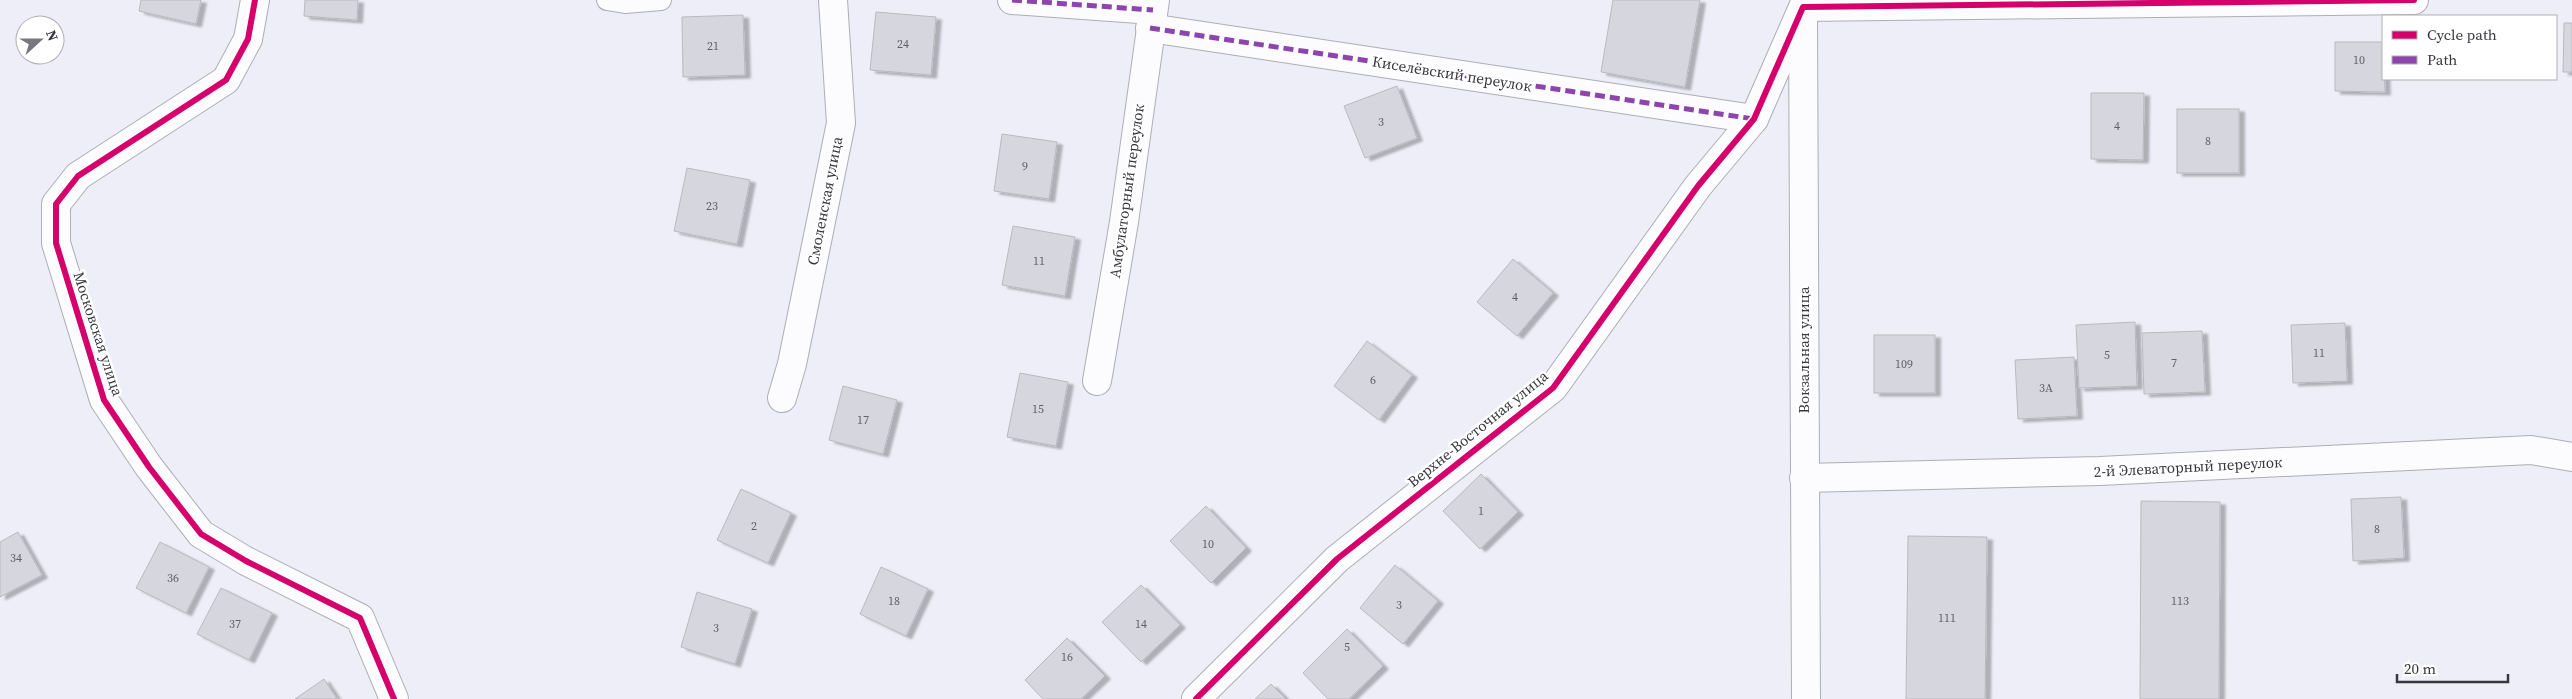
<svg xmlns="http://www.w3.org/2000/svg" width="2572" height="699" viewBox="0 0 2572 699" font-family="'Source Serif 4',serif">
<defs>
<filter id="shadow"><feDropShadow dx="5.5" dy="3" stdDeviation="1" flood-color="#0004"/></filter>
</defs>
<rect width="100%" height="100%" fill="#eeeef8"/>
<g fill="#d6d6de" stroke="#b9b9c1" filter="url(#shadow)">
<polygon points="141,0 201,0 196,24 139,11"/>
<polygon points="305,0 358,0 357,20 304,16"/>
<polygon points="1613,0 1700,0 1685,87 1601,72"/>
<polygon points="876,12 936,17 931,75 870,70"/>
<polygon points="743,15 745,75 683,77 682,17"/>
<polygon points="2564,23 2572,23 2572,72 2563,72"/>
<polygon points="2335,42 2383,42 2385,92 2335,91"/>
<polygon points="1397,86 1417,138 1365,158 1344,106"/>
<polygon points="2091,93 2144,93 2143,160 2091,159"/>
<rect x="2177" y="109" width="62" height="64"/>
<polygon points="1002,134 1057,142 1049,199 994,191"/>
<polygon points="687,168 750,180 737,244 674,231"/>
<polygon points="1013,226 1075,237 1065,296 1002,285"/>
<polygon points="1513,259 1553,293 1517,336 1477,302"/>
<polygon points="2135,322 2137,386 2079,388 2076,325"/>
<polygon points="2345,323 2347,381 2293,383 2291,325"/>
<polygon points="2202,331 2205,392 2144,394 2142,333"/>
<rect x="1874" y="335" width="61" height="58"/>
<polygon points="1367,341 1412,375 1379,420 1334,386"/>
<polygon points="2074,357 2077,416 2018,419 2015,360"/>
<polygon points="1020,373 1068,382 1056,446 1007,437"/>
<polygon points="843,386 897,400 883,454 829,440"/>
<polygon points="1481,474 1518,512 1480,549 1443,511"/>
<polygon points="741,489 791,513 768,563 717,540"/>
<polygon points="2401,497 2404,558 2353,561 2351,499"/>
<polygon points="2141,501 2220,502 2219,699 2140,699"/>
<polygon points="1206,506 1246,548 1211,583 1170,541"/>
<polygon points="18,532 42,575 0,597 0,542"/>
<polygon points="1908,536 1987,537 1985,699 1906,699"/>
<polygon points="160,542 209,567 186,613 136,588"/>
<polygon points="1395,565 1438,601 1403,644 1360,608"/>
<polygon points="881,567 928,589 906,636 860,614"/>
<polygon points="1141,585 1180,625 1141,662 1102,622"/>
<polygon points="221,588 272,613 249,660 197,634"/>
<polygon points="697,592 752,609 735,664 681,647"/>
<polygon points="1347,629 1383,666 1349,699 1328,699 1303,673"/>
<polygon points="1067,638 1105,676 1081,699 1043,699 1025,680"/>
<polygon points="324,679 337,699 295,699"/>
<polygon points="1271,684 1286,699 1255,699"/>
</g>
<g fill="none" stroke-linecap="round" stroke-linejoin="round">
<defs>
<polyline id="lane" points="607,0 625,3 661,0"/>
<g id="street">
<polyline points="255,0 248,39 226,80 78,176 56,204 56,243 104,400 149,467 201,534 246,561 360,618 394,699"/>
<polyline points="1012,0 1153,10"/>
<polyline points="1803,16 1806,699"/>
<polyline points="1150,28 1754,119"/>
<polyline points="1097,381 1124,222 1155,0"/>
<polyline points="782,398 792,364 841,123 833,0"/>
<polyline points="1804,478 2100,471 2531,450 2572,457"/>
<polyline points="1196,699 1337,559 1553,388 1698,186 1754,119 1803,7 2414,0"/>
</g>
</defs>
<use href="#lane" stroke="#adadb5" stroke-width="22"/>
<use href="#street" stroke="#adadb5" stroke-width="30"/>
<use href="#lane" stroke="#fcfcfe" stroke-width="20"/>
<use href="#street" stroke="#fcfcfe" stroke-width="28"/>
<g stroke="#8e44ad" stroke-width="5" stroke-dasharray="10 5" stroke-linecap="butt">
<polyline points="1012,0 1153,10"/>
<polyline points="1150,28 1754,119"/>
</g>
<defs>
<g id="cycleway">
<polyline points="255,0 248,39 226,80 78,176 56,204 56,243 104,400 149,467 201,534 246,561 360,618 394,699"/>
<polyline points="1196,699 1337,559 1553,388 1698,186 1754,119 1803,7 2414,0"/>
</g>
</defs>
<use href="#cycleway" stroke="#fff" stroke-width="9"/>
<use href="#cycleway" stroke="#d6006c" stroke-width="6"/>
</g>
<g text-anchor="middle" stroke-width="5" stroke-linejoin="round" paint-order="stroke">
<g font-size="12" fill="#606068">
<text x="903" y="48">24</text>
<text x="713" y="50">21</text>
<text x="2359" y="64">10</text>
<text x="1381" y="126">3</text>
<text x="2117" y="130">4</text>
<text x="2208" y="145">8</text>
<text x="1025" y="170">9</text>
<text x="712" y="210">23</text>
<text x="1039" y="265">11</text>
<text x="1515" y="301">4</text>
<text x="2319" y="357">11</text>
<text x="2107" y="359">5</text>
<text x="2174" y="367">7</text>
<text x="1904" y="368">109</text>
<text x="1373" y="384">6</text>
<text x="2046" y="392">3А</text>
<text x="1038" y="413">15</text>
<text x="863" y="424">17</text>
<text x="1481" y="515">1</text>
<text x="754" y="530">2</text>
<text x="2377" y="533">8</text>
<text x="1208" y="548">10</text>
<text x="16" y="562">34</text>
<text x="173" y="582">36</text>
<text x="894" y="605">18</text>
<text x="2180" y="605">113</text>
<text x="1399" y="609">3</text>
<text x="1947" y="622">111</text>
<text x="235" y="628">37</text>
<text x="1141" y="628">14</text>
<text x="716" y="632">3</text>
<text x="1347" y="651">5</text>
<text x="1067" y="661">16</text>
</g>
<g font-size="15" fill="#37373f" stroke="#fff">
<text transform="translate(1452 74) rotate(9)" y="5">Киселёвский переулок</text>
<text transform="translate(1127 191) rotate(-82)" y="5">Амбулаторный переулок</text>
<text transform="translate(825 201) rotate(-79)" y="5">Смоленская улица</text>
<text transform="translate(98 334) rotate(72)" y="5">Московская улица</text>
<text transform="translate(1804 350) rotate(-90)" y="5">Вокзальная улица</text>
<text transform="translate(1478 429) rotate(-39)" y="5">Верхне-Восточная улица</text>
<text transform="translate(2188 467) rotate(-3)" y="5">2-й Элеваторный переулок</text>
</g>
</g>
<rect x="2382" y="15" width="175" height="65" fill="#ffffff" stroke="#afafb2"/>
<rect x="2392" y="31" width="25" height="8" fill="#d6006c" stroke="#afafb2"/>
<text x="2427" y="40" font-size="15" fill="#37373f">Cycle path</text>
<rect x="2392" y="56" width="25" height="8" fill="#8e44ad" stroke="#afafb2"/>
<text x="2427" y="65" font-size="15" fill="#37373f">Path</text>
<g transform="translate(40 40) rotate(69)"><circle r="24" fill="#ffffff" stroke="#afafb2"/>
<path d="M0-4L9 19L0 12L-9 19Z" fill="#777780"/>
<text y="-8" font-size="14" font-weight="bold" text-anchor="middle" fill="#37373f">N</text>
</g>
<path d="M2397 674v8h111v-8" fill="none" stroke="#37373f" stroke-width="2.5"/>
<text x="2404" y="674" font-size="15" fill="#37373f" stroke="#ffffff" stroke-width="4" paint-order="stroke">20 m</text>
</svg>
